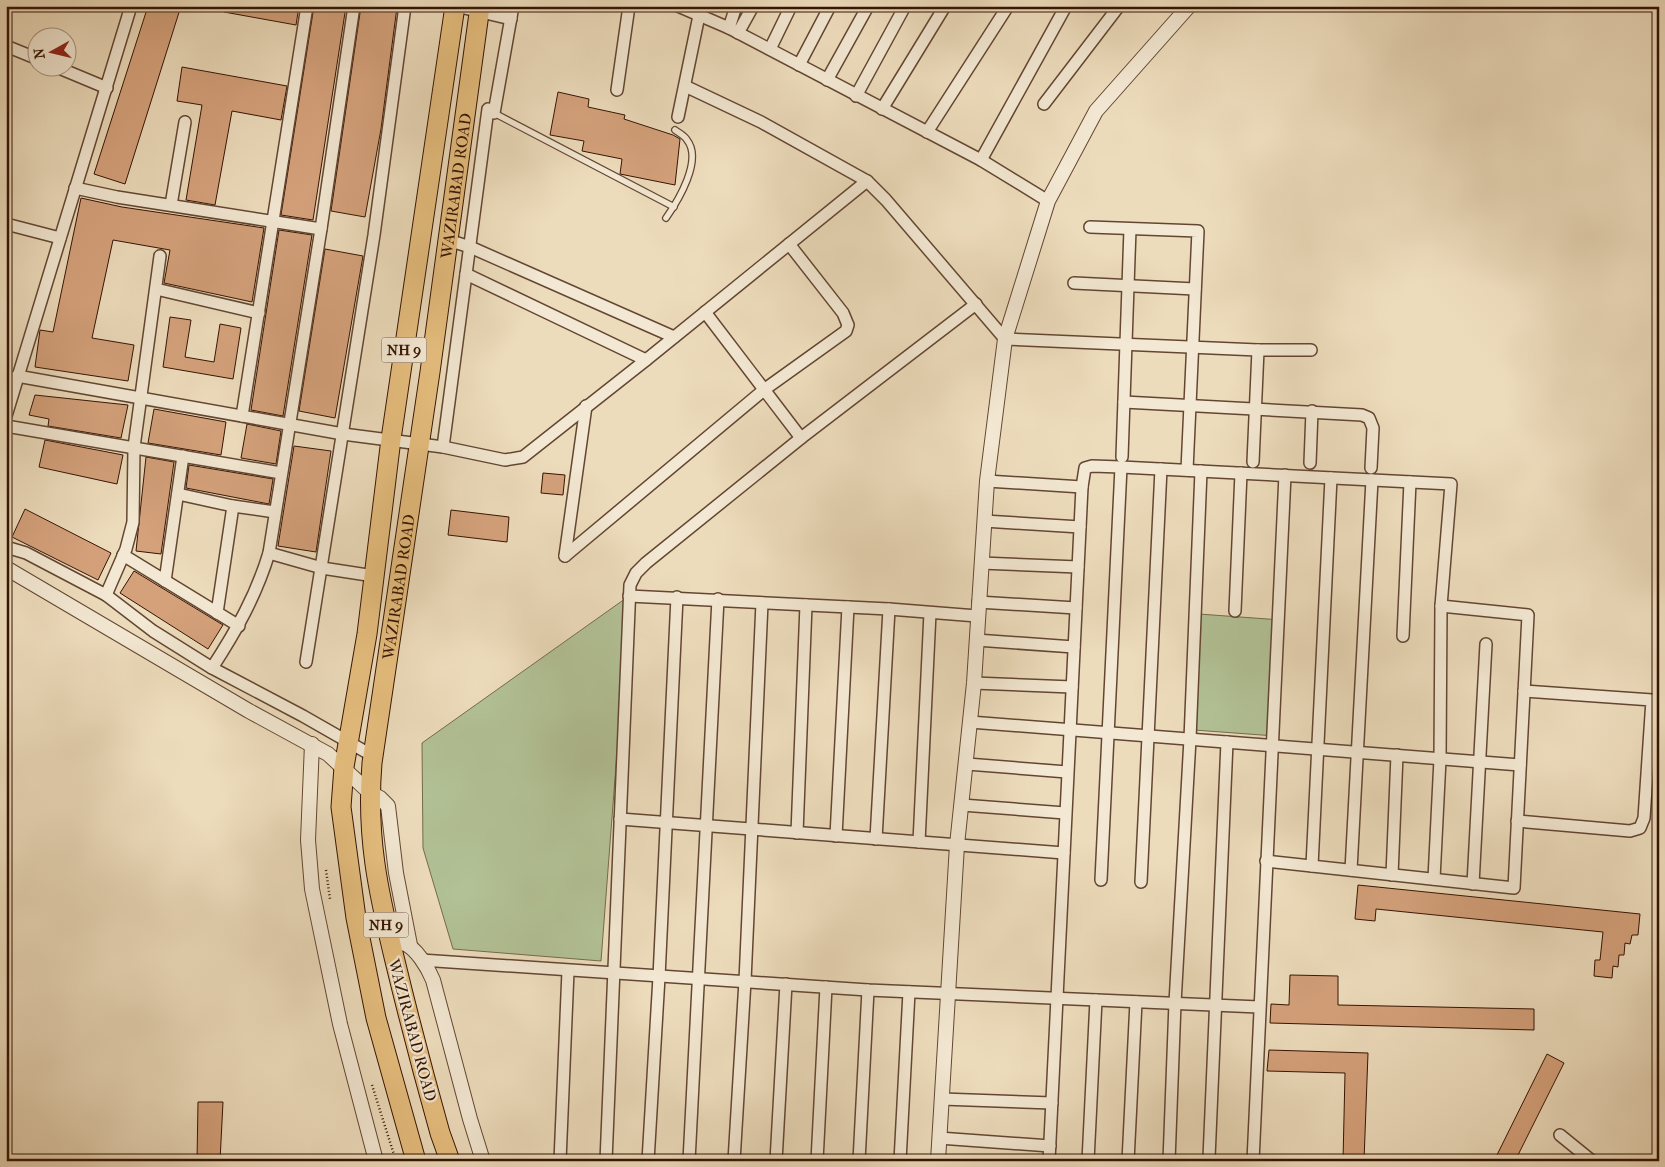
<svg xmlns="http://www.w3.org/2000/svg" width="1665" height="1167" viewBox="0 0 1665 1167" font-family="'IM FELL French Canon',serif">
<rect width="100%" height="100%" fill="#eddcbc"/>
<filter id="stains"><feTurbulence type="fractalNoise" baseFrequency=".004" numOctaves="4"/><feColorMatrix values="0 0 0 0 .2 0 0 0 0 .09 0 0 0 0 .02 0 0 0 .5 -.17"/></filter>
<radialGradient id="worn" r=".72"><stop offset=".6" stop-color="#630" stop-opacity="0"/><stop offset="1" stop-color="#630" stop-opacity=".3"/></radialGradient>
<g fill="#b2c296" stroke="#746b4d">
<polygon points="629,596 601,961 453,949 423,848 422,743"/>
<polygon points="1199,614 1281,620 1275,736 1194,730"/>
</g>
<g fill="#d4a17b" stroke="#351404">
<polygon points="148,6 181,6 125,184 94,174"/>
<polygon points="225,6 299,6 296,25 224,12"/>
<polygon points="314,6 346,6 313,220 281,215"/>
<polygon points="361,6 397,7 381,129 365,217 331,211"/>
<polygon points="182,67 287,86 281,120 232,111 215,205 186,200 202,105 177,101"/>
<polygon points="558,92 589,99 588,107 625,115 624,119 673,135 680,139 675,185 620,174 622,159 582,151 584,141 550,135"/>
<polygon points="81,198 122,207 264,228 252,302 164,283 170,250 113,240 92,338 134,345 128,381 35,367 40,330 53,332"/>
<polygon points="279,230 312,235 283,416 251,410"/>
<polygon points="325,249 363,256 335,418 299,411"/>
<polygon points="170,317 191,320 185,357 214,362 220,324 241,328 233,379 163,367"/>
<polygon points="35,395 128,405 121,438 48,426 49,419 29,415"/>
<polygon points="154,409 226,422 221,455 148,443"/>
<polygon points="247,424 281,431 276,464 241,458"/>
<polygon points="45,440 123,455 117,484 39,467"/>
<polygon points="294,446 331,451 316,552 278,546"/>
<polygon points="146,457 174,462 161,554 136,551"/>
<polygon points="189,465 273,479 269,504 186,488"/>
<polygon points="543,473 565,475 563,495 541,493"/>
<polygon points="25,509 111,553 98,580 12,537"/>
<polygon points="451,510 509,517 507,542 448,535"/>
<polygon points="134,571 223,625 208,649 120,593"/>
<polygon points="1358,885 1640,914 1638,935 1632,935 1630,944 1625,943 1624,955 1619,955 1618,967 1613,966 1612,978 1594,976 1595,960 1600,960 1603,932 1376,909 1375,921 1355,919"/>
<polygon points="1290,975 1338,976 1338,1005 1534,1009 1534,1030 1270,1023 1271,1004 1289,1005"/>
<polygon points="1269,1050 1368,1053 1364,1161 1343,1161 1345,1073 1267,1071"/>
<polygon points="1547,1054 1564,1063 1515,1161 1494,1161"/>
<polygon points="198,1102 223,1102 220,1161 197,1161"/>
</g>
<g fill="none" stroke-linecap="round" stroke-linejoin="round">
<defs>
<g id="service">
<polyline points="494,113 674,207"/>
<path d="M666,218C678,201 703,160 687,140C685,136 679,133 675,130"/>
</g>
<g id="minor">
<polyline points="456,6 511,19"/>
<polyline points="678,6 729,28 981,160 1048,201"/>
<polyline points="729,28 736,6"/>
<polyline points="738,33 753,6"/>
<polyline points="6,46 38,59"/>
<polyline points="770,49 791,6"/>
<polyline points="799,65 830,6"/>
<polyline points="59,68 107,88"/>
<polyline points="827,80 868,6"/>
<polyline points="685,86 761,122 867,181 886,200 1005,339 1258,350 1311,350"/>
<polyline points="617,90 629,6"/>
<polyline points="856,96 905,6"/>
<polyline points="1044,104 1119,6"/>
<polyline points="882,109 945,6"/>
<polyline points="678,117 701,6"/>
<polyline points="927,132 1008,6"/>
<polyline points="981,160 1066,6"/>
<polyline points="75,188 117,197 321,229"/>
<polyline points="171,205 185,122"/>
<polyline points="6,224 60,238"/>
<polyline points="1090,227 1198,231 1187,470"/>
<polyline points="448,240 470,247 674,337"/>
<polyline points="466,274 646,360"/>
<polyline points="1074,283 1195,289"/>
<polyline points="156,289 259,313"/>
<polyline points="705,312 801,438"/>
<polyline points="17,376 343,434 443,447 505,460 523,457 646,360 867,181"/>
<polyline points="1124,402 1362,415 1369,418 1373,428 1371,468"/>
<polyline points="6,416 131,6"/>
<polyline points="242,416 307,6"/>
<polyline points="6,426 281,473"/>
<polyline points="443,447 488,109 494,113 513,6"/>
<polyline points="1122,457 1130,229"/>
<polyline points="1253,462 1258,350"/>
<polyline points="1310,463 1312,411"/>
<polyline points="987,481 1082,487"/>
<polyline points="178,494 233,506 217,613"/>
<polyline points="233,506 275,512"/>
<polyline points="984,521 1080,527"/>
<polyline points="6,547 26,553 106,595 153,631 212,668 303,716 373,756"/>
<polyline points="269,553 322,568 374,576"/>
<polyline points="123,555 239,626"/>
<polyline points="565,556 765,389 846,331 848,325 843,313 789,244"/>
<polyline points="565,556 586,406"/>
<polyline points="981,563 1078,567"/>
<polyline points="165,581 183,456"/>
<polyline points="106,595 126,549 133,522 134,447 160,256"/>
<polyline points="629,596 889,609 977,616"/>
<polyline points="978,602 1076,608"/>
<polyline points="1235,611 1241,473"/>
<polyline points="1403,636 1410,482"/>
<polyline points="976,640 1074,647"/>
<polyline points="306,662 374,235 405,6"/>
<path d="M212,668C236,631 256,596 269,553L321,229L354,6"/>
<polyline points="974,683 1072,687"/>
<polyline points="970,722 1520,765"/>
<polyline points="967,764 1067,772"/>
<polyline points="962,805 1065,813"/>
<polyline points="620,819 1064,853"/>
<polyline points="1517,821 1630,831 1640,828 1644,818 1652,700 1524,691"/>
<polyline points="797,833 806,605"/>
<polyline points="836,836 848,607"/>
<polyline points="876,839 889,609"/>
<polyline points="919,842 930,613"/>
<polyline points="1266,861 1514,888 1528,615 1441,606"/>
<polyline points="1312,866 1331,478"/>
<polyline points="1351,870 1372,480"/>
<polyline points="1392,875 1397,755"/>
<polyline points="1101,880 1121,467"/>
<polyline points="1141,882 1161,469"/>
<polyline points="1473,884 1486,644"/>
<polyline points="421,960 868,990 1259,1007"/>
<polyline points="942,1099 1052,1103"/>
<polyline points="1560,1135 1592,1161"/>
<polyline points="939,1138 1050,1146"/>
<polyline points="1209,1158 1227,742"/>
<polyline points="560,1161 568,971"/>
<polyline points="606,1161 630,585 636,573 646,563 801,438 976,304"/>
<polyline points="648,1161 659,977 677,597"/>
<polyline points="689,1161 718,599"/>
<polyline points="734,1161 745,981 762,603"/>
<polyline points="776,1161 786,984"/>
<polyline points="817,1161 826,987"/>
<polyline points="859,1161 868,990"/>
<polyline points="900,1161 909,992"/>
<polyline points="1049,1161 1082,487 1085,468 1092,466 1121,467 1451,484 1441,606 1440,759 1434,879"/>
<polyline points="1088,1161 1096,1000"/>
<polyline points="1128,1161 1136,1002"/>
<polyline points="1169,1161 1175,1003 1190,739 1201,471"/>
<polyline points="1253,1161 1285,475"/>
</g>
<g id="tertiary">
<polyline points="6,568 249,711 328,754 369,792 380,798 388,806 396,873 410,945"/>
<polyline points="312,744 308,840 312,889 340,1024 376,1161"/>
<path d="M403,943C416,947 428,968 433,980L470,1119L483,1161"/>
<polyline points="938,1161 957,845 974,683 987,481 1005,339 1048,201 1096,111 1189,6"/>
</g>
<g id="trunk">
<polyline points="416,1161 376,1018 356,918 341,807 344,767 367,634 391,439 455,6"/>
<path id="s1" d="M450,1161L440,1133C424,1076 409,1019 395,961C378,891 366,836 372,763L430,372L480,6"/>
</g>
</defs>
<use href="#service" stroke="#634632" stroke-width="8"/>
<use href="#minor" stroke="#634632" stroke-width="14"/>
<use href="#tertiary" stroke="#634632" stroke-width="16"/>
<use href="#trunk" stroke="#351404" stroke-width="21"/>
<g stroke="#351404" stroke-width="2.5" stroke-dasharray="1 2.5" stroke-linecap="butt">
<polyline points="326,870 330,899"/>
<polyline points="372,1085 396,1161"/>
</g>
<use href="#service" stroke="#f3e8d3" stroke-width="5.5"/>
<use href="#minor" stroke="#f3e8d3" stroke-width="11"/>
<use href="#tertiary" stroke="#f3e8d3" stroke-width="14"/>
<use href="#trunk" stroke="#e6be7e" stroke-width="19"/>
</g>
<g text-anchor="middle" stroke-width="4.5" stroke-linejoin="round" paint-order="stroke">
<g fill="#f3e8d3" stroke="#6e5442" stroke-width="1">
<rect x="381.5" y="337.5" width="45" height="25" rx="4"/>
<rect x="363.5" y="912.5" width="45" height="25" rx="4"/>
</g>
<g font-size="15" font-weight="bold" fill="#351404">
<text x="404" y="355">NH 9</text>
<text x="386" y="930">NH 9</text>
</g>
<g font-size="16" fill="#351404" stroke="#f3e8d3">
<text dy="6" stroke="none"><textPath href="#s1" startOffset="991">WAZIRABAD ROAD</textPath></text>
<text dy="6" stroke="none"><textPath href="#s1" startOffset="586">WAZIRABAD ROAD</textPath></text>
<text transform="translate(413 1030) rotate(75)" y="6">WAZIRABAD ROAD</text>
</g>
</g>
<rect width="1665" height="1167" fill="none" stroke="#eddcbc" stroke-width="25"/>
<rect x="8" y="8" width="1650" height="1152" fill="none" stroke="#351404" stroke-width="2.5"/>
<rect x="12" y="12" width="1640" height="1142" fill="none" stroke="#351404"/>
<g transform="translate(52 52) rotate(262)"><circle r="24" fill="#f3e8d3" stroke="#a79380"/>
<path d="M0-4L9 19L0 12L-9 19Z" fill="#8f2418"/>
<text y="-8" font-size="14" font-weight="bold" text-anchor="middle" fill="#351404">N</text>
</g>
<rect width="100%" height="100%" filter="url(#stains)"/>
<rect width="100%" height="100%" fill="url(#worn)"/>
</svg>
